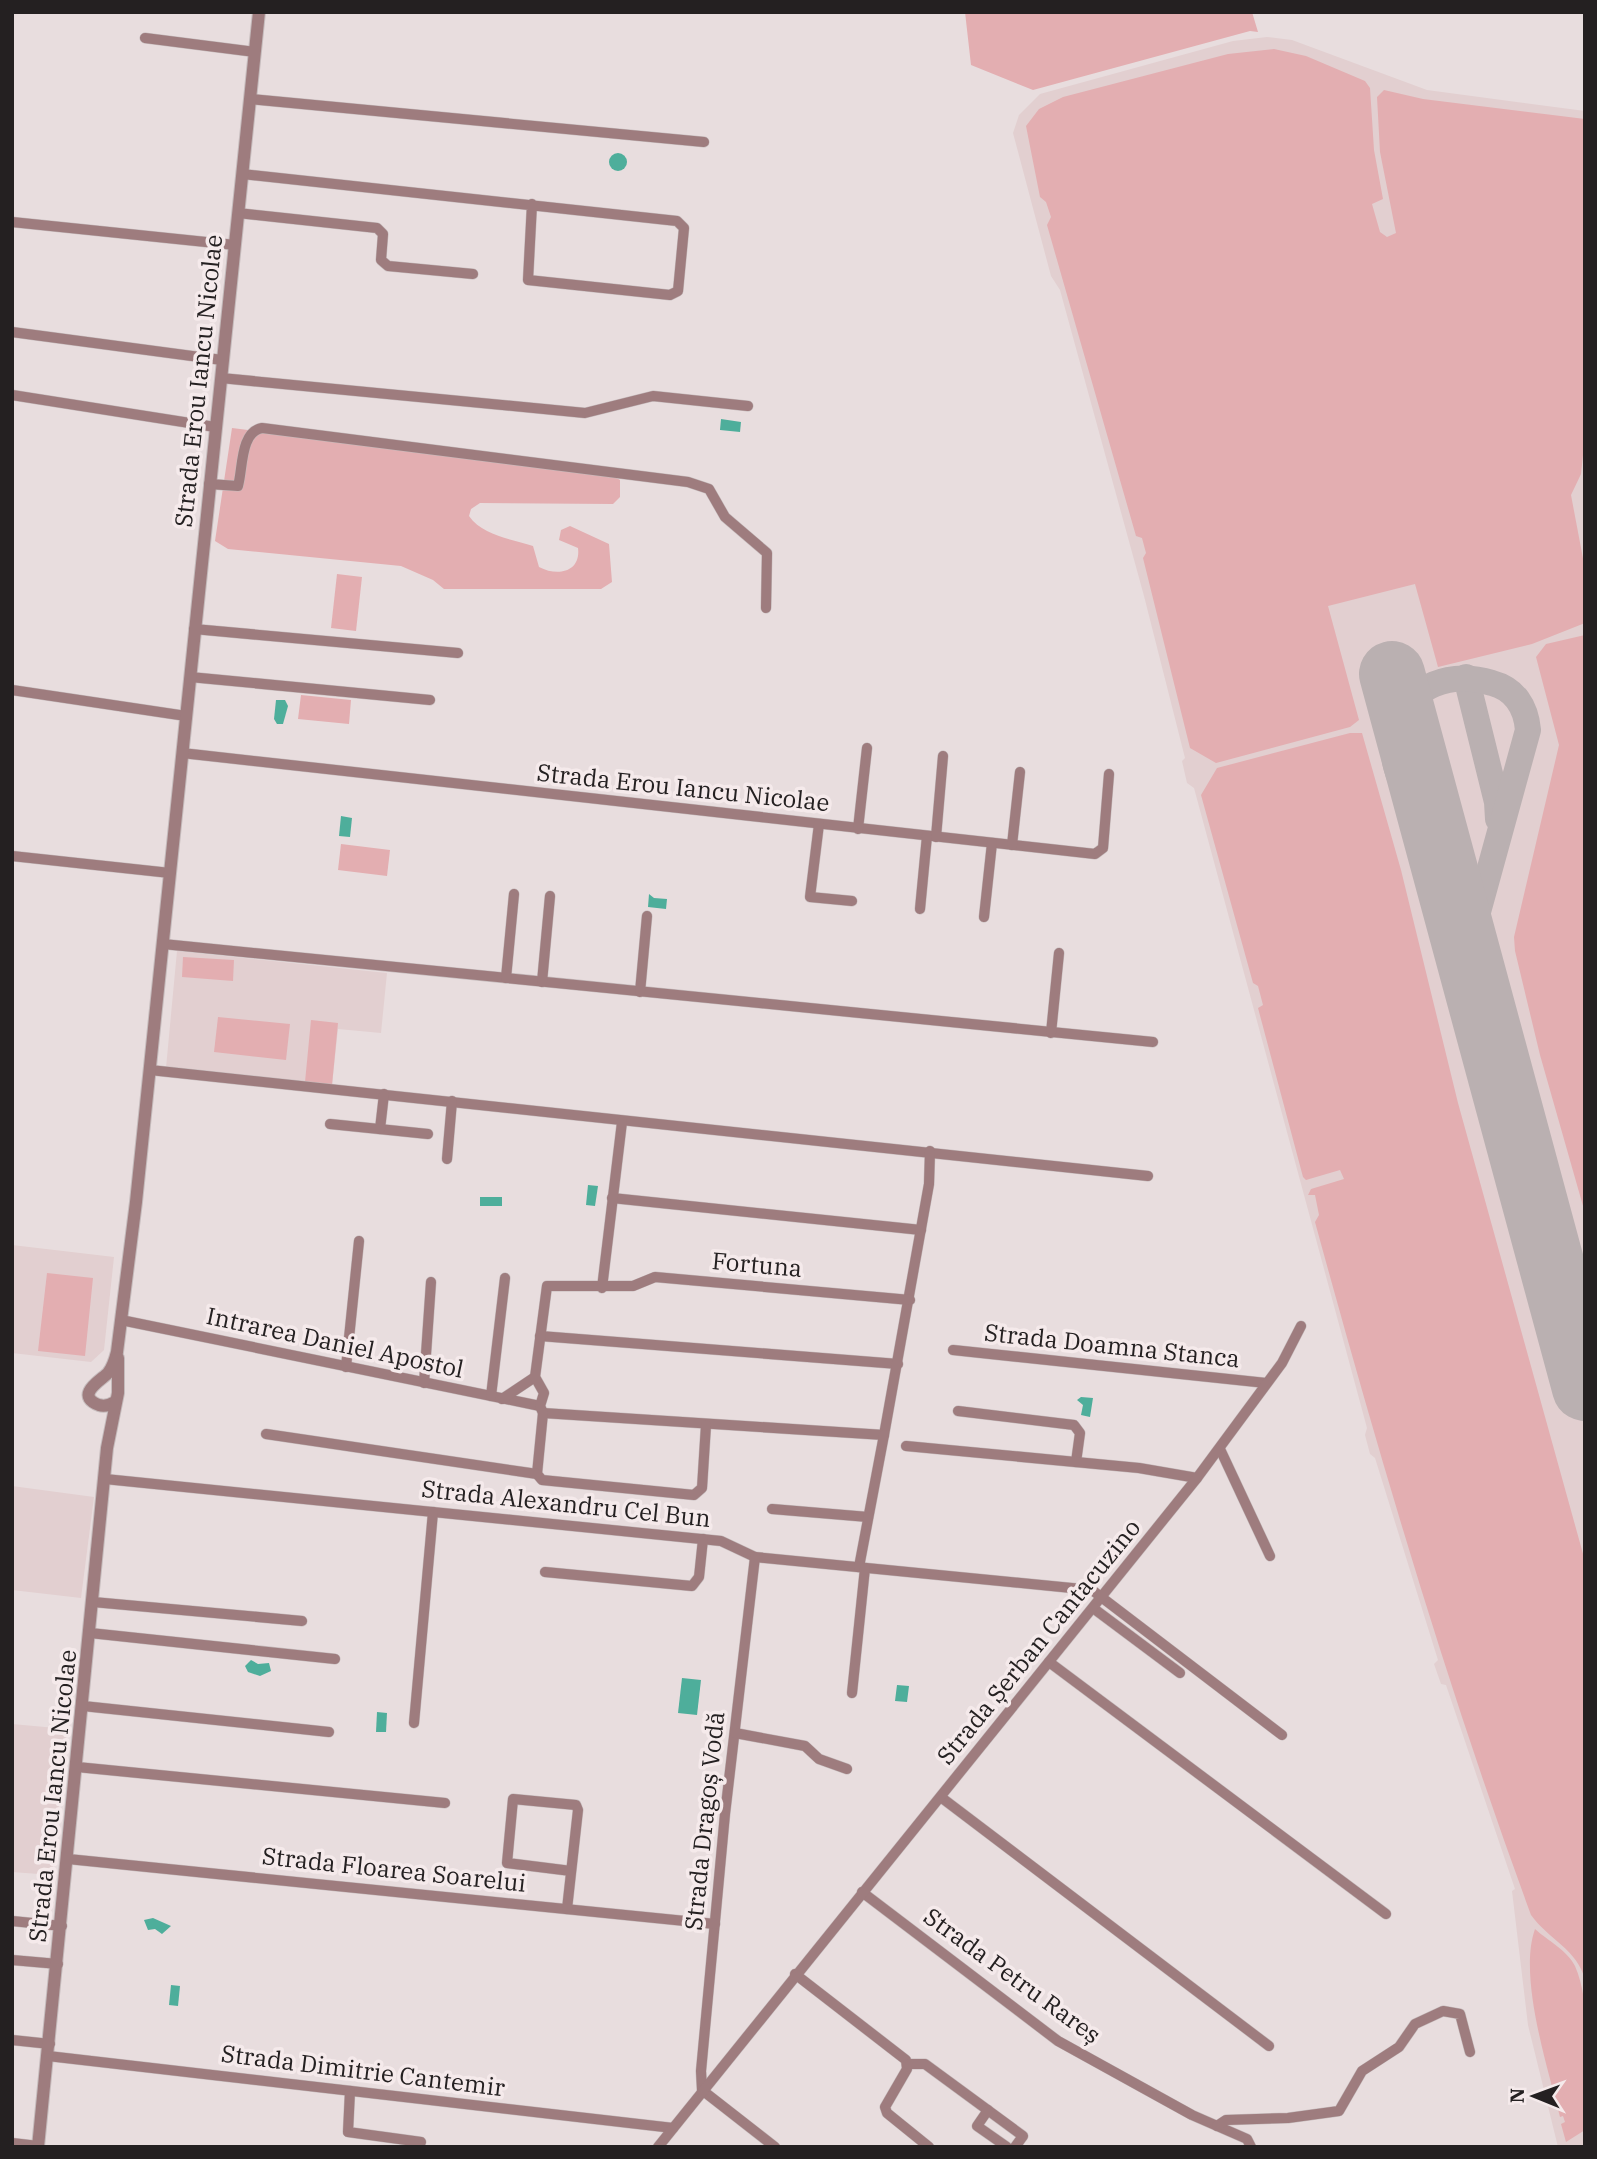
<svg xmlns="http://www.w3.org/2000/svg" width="1597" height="2159" viewBox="0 0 1597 2159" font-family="'IBM Plex Serif',serif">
<rect width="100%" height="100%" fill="#e8ddde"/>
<g fill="#e2cfd0">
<polygon points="1267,37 1292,40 1427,90 1585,111 1585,2147 1558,2147 1528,2025 1512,1891 1515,1889 1446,1685 1441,1684 1434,1664 1438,1660 1375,1458 1370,1454 1365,1435 1367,1428 1194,788 1187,783 1182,761 1185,758 1144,596 1060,290 1051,276 1013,133 1019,115 1040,94 1233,41"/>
<polygon points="177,951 387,973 381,1033 338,1029 332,1085 166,1068"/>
<polygon points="12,1245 114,1257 104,1350 91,1362 12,1353"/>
<polygon points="12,1486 94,1497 81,1598 12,1590"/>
<polygon points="12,1724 67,1729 52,1875 12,1872"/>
</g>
<g fill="#e3aeb1">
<polygon points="965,12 1252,12 1258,32 1250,31 1033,90 971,65"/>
<polygon points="1274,49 1306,56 1365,81 1370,88 1374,150 1383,199 1372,204 1380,232 1387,237 1396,233 1380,152 1377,97 1384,90 1423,99 1585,119 1585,436 1581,474 1571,495 1585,569 1585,623 1532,644 1438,667 1415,584 1328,606 1359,720 1350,727 1216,763 1190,748 1143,558 1146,553 1142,538 1136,536 1047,225 1051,217 1046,202 1040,197 1026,126 1039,109 1063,97 1228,54"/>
<path d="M232,428L613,476L620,480V497L613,504L480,503L471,509L469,516C483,536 512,539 533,546L539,567C558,577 581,572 578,548L559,540L561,530L570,526L609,544L612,582L601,589H444L433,580L401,566L228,549L215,541Z"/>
<polygon points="337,574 362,577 356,631 331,628"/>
<polygon points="1585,635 1585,1213 1540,1055 1515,951 1514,937 1559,745 1536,657 1546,644"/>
<polygon points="301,695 351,700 349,724 298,719"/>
<path d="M1350,733H1362L1401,870L1458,1103L1585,1561V1980C1578,1950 1548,1939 1531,1915C1447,1687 1379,1456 1315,1222L1319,1215L1315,1195H1308L1311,1189L1344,1179L1340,1170L1306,1180L1303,1177L1258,1008L1263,1005L1258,986L1253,983L1201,795L1217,768Z"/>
<polygon points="341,844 390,850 387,876 338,870"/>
<polygon points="183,957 234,960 233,981 182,977"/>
<polygon points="218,1017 290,1024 286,1060 214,1052"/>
<polygon points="311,1020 338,1023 332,1085 305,1082"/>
<polygon points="47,1273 93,1278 85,1356 38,1351"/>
<path d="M1535,1929C1547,1940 1568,1951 1575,1966C1594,2010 1585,2082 1585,2130L1566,2142L1561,2124L1565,2122L1563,2116L1560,2117C1548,2068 1518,1977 1535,1929Z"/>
</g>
<g fill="#4eae9b">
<circle cx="618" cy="162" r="9"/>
<polygon points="721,419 741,422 740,432 720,430"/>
<polygon points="276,700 285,700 288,706 283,724 277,724 274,719"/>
<polygon points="341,816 352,818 350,837 339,836"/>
<polygon points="649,894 654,898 667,899 666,909 648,907"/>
<polygon points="588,1185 598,1186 595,1206 586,1205"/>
<rect x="480" y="1197" width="22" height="9"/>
<polygon points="1081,1397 1093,1398 1090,1417 1081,1415 1083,1405 1077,1400"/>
<polygon points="251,1660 258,1664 269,1663 271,1671 260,1676 248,1672 245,1666"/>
<polygon points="682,1678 701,1680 697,1715 678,1713"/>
<polygon points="897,1685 909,1686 907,1702 895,1701"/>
<polygon points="377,1712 387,1713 386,1732 376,1732"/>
<polygon points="153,1918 171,1926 162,1934 155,1929 148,1930 144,1920"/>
<polygon points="171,1985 180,1986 178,2006 169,2005"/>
</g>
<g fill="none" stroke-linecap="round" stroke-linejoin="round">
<g stroke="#bab0b1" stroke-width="26">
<polyline points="1466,677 1497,802 1498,819"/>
<path d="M1430,816C1357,758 1402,656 1492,683C1515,689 1526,707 1528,730L1476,919L1473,976"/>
</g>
<polyline stroke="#bab0b1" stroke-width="66" points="1392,674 1585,1388"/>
<defs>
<g id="minor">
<polyline points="145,38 255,52"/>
<polyline points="250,99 704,142"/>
<polyline points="242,174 677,221 684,228 678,291 670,295 528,280 532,204"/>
<polyline points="238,213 377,228 383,234 381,260 388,266 473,274"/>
<polyline points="12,222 235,245"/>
<polyline points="12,332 222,360"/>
<polyline points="221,378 585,413 653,396 748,406"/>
<polyline points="12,395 215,427"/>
<path d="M209,484L238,486C243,469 240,432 262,428L688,482L709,489L725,517L767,553L766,608"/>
<polyline points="194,629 458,653"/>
<polyline points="190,677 430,700"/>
<polyline points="12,690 186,716"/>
<polyline points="182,753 1095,854 1103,848 1109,774"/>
<polyline points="819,824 810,897 852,901"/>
<polyline points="858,829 867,748"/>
<polyline points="936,837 943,756"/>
<polyline points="1012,845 1020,772"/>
<polyline points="12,856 170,873"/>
<polyline points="920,909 927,836"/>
<polyline points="984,917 992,843"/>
<polyline points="163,944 1153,1042"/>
<polyline points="506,978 514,894"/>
<polyline points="542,982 550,896"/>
<polyline points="640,992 647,916"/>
<polyline points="1051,1033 1059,953"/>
<polyline points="150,1070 1148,1176"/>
<polyline points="330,1124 428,1134"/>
<polyline points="380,1129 384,1094"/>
<polyline points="447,1159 452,1101"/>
<polyline points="612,1198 921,1230"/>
<polyline points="602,1288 622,1122"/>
<polyline points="121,1320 540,1406"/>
<polyline points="540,1336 898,1364"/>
<polyline points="953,1350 1266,1383"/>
<polyline points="346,1367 359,1241"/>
<polyline points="424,1383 431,1282"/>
<polyline points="491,1396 505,1278"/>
<polyline points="502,1399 535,1377"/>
<polyline points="958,1411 1074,1425 1080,1433 1076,1462"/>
<polyline points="543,1413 884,1435 929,1184 930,1151"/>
<polyline points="706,1425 702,1488 694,1495 542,1480 537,1474 543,1413 540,1406 544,1393 535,1377 547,1286 633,1286 655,1277 910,1300"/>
<polyline points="266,1434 537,1474"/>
<polyline points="906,1446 1139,1468 1197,1478"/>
<polyline points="1220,1449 1270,1556"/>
<polyline points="105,1479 721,1541 755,1557 1092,1590 1282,1735"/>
<polyline points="772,1509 868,1517"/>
<polyline points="755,1557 725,1814 701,2071 702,2090 775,2147"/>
<polyline points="859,1567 884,1435"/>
<polyline points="545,1572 692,1586 699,1577 703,1539"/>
<polyline points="93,1602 302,1621"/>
<polyline points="1093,1608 1180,1673"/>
<polyline points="90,1633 335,1659"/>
<polyline points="1049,1662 1386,1914"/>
<polyline points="852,1693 865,1568"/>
<polyline points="83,1706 329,1732"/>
<polyline points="414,1723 433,1512"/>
<polyline points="735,1733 805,1746 819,1759 847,1769"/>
<polyline points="77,1767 445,1803"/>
<polyline points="942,1798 1269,2046"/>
<polyline points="68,1859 715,1924"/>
<polyline points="862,1892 1058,2041 1192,2115 1247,2139 1251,2147"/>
<polyline points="567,1909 578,1810 576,1805 513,1799 507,1863 571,1871"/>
<polyline points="12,1921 62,1926"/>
<polyline points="12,1960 58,1964"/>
<polyline points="795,1974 906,2060 907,2069 885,2107 887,2113 929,2147"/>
<polyline points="12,2040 50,2044"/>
<polyline points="48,2056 673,2128"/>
<polyline points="908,2064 925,2064 1023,2136 1015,2147"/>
<polyline points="350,2091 348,2132 421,2142"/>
<polyline points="988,2110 977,2126 1007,2147"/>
<polyline points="1217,2126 1226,2120 1288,2118 1339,2111 1362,2071 1399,2047 1415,2024 1443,2011 1460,2014 1470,2052"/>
<polyline points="12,2143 38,2146"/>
<polyline points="658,2147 1197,1478 1282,1363 1301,1326"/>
</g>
<g id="tertiary">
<path d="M115,1402C110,1405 105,1407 99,1405C73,1395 103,1379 108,1373C113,1367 115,1360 117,1352L136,1202L259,12"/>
<polyline points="38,2147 107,1448 118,1393 118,1358"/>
</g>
</defs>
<use href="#minor" stroke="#c5bbbc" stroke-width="11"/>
<use href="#tertiary" stroke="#c5bbbc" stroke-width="14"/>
<use href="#minor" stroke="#9e7c7e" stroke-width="10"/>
<use href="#tertiary" stroke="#9e7c7e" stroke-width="12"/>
</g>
<g text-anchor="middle" stroke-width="7" stroke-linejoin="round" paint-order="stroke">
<g font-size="24" fill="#242021" stroke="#f5eaeb">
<text transform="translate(199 381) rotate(-84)" y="8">Strada Erou Iancu Nicolae</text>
<text transform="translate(683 788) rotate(6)" y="8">Strada Erou Iancu Nicolae</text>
<text transform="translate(757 1265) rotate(5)" y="8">Fortuna</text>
<text transform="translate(335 1343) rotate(12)" y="8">Intrarea Daniel Apostol</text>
<text transform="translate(1112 1346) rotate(6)" y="8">Strada Doamna Stanca</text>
<text transform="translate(566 1504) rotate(6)" y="8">Strada Alexandru Cel Bun</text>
<text transform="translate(1039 1642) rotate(-51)" y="8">Strada Șerban Cantacuzino</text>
<text transform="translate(53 1796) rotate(-84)" y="8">Strada Erou Iancu Nicolae</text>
<text transform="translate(705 1821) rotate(-84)" y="8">Strada Dragoș Vodă</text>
<text transform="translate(394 1870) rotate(6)" y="8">Strada Floarea Soarelui</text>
<text transform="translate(1012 1976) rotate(36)" y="8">Strada Petru Rareș</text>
<text transform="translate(363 2071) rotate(7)" y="8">Strada Dimitrie Cantemir</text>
</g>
</g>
<rect width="1597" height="2159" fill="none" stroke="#242021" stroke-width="28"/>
<g transform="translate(1534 2096) rotate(271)" stroke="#f5eaeb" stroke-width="5" paint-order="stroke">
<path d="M0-5L12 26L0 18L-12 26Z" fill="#242021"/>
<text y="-10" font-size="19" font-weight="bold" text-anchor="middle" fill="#242021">N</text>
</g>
</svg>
